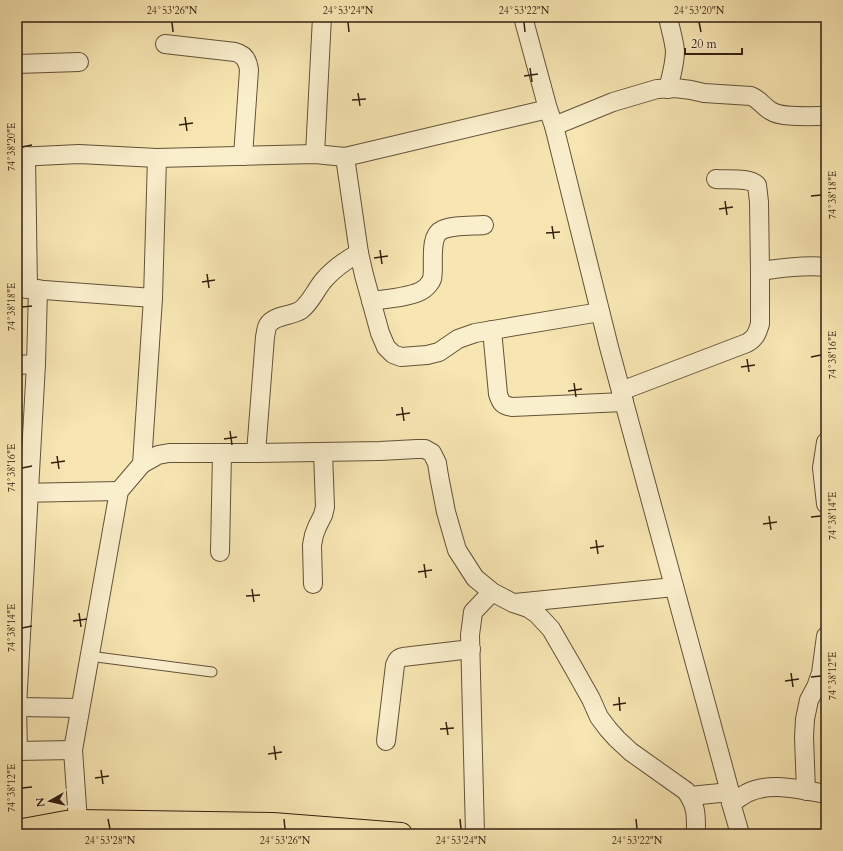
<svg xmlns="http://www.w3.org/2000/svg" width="843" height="851" viewBox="0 0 843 851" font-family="Cardo,serif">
<rect width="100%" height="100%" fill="#f7e6b2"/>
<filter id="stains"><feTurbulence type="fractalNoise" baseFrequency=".005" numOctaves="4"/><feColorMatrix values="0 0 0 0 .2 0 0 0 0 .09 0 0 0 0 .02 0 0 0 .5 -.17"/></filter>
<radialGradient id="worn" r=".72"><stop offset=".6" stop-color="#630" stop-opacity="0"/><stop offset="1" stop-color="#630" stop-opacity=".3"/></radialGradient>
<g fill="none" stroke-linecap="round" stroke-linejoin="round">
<defs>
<polyline id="lane" points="89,656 212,672"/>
<g id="street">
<polyline points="523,17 548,109 554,126 609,347 730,792 731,803"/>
<path d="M165,44L235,52C244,54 248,61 249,70L243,156"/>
<polyline points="17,64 79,62"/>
<path d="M668,89C671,77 675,64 675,51C674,40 670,28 668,17"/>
<path d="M554,126L613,102L657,89L675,88L691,90L704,93L751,96C761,100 762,106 771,111C781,118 813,116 826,116"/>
<polyline points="315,154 322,17"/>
<polyline points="26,156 28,289"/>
<polyline points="17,157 79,154 157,158 315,154 345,157 548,109"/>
<polyline points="345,157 359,253 364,275 380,333 386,347 393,354 401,357 427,355 439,352 458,339 475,333 600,312"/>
<path d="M716,179C727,180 749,177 757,185L759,202L760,271"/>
<polyline points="17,288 153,298"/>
<path d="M371,301C385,299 414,297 424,289C427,287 431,282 432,279C435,267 428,236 442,230C452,225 472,226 484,225"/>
<path d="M492,330L498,394C501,403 502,405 512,407L624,402"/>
<polyline points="17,365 36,364"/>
<path d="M621,391L747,343C756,338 757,333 760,324V271C782,268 804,265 826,267"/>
<polyline points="826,442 822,468 826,504"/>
<path d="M256,453L265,337C266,333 266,328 268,325C274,315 292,316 301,310C311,302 315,291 323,281C333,269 346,260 359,253"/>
<path d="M142,464L158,455L169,453H256L380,451L417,449H425L432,453L437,463L439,476L446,512L457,550L475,578L492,592L513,603L528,608L537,614L551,629L573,667L591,699L599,717L608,729L617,739L631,752L686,791C697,807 696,815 696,834"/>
<polyline points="18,493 119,491"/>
<polyline points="220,552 222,453"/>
<polyline points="313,584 312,545 314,535 317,527 323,515 325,507 323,452"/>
<polyline points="515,603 674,587"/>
<polyline points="17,707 80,708"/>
<path d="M386,741L395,665C397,660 398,658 403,657L471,649"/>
<polyline points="17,751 73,750"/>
<polyline points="18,751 17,707 36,364 38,289"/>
<polyline points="806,791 804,737 805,719 809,700 816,687 821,673 826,636"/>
<polyline points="690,796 730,792"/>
<polyline points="78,834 78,821 73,750 119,491 142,464 153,298 157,158"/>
<polyline points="475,834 470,635 473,612 492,592"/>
<path d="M740,834L731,803C736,800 742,796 747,793C772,781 800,790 826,794"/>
</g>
<polyline id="primary" points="17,831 66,822 78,821 273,824 401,834"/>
</defs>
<use href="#lane" stroke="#645238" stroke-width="11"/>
<use href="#street" stroke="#645238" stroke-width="20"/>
<use href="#primary" stroke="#332010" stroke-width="24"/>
<use href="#lane" stroke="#faefcd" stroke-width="9"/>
<use href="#street" stroke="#faefcd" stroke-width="18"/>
<use href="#primary" stroke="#f7e6b2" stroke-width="22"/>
</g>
<path fill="none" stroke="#332010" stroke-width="1.5" d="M172,22L173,32M348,22L349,32M524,22L525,32M699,22L701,32M530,68L532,82M524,76L538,74M358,93L360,106M352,100L366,99M185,117L187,131M179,125L193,123M22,147L32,145M811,196L821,195M725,201L727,215M719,209L733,207M552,226L554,239M546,233L560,232M380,250L382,264M374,258L388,256M207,274L209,288M202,282L215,280M22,307L32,306M811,357L821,355M747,359L749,372M741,367L755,365M574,383L576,397M568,391L582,389M402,407L404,421M396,415L410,413M230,431L232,445M224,439L237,437M57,456L59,469M51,463L65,461M22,468L32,466M769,516L771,530M811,517L821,516M763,524L777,522M596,540L598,554M590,548L604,546M424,564L426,578M418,572L432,570M252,589L254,602M246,596L260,595M79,613L81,627M73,621L87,619M22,628L32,626M791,673L793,687M811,677L821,676M785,681L799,679M619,697L620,711M613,705L626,703M446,722L448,735M440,729L454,728M274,746L276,760M268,754L282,752M101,770L103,784M95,778L109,776M22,788L32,787M108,819L110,829M284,819L285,829M460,819L461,829M636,819L637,829"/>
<rect width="843" height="851" fill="none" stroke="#f7e6b2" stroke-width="44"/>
<g transform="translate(50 801) rotate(262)" stroke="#faefcd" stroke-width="3" paint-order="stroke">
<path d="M0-3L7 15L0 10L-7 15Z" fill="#332010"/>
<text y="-6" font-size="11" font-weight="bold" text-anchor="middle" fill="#332010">N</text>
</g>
<path d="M685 48v6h57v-6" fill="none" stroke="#332010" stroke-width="2"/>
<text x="691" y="48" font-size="12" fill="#332010" stroke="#faefcd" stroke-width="3" paint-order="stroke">20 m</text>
<rect x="22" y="22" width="799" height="807" fill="none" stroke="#332010" stroke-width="1.5"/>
<g font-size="10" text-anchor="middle" fill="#332010">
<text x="172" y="14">24°53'26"N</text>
<text x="348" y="14">24°53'24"N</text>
<text x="524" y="14">24°53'22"N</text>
<text x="699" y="14">24°53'20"N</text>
<text transform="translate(11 147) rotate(-90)" y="4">74°38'20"E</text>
<text transform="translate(832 195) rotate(-90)" y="4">74°38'18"E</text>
<text transform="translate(11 307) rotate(-90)" y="4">74°38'18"E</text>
<text transform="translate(832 355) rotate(-90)" y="4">74°38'16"E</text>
<text transform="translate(11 468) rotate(-90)" y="4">74°38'16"E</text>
<text transform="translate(832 516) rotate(-90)" y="4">74°38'14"E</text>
<text transform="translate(11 628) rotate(-90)" y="4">74°38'14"E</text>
<text transform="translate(832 676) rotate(-90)" y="4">74°38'12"E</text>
<text transform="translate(11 788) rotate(-90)" y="4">74°38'12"E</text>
<text x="110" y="844">24°53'28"N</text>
<text x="285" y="844">24°53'26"N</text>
<text x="461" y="844">24°53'24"N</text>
<text x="637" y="844">24°53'22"N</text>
</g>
<rect width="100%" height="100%" filter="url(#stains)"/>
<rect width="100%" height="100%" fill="url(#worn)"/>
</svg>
